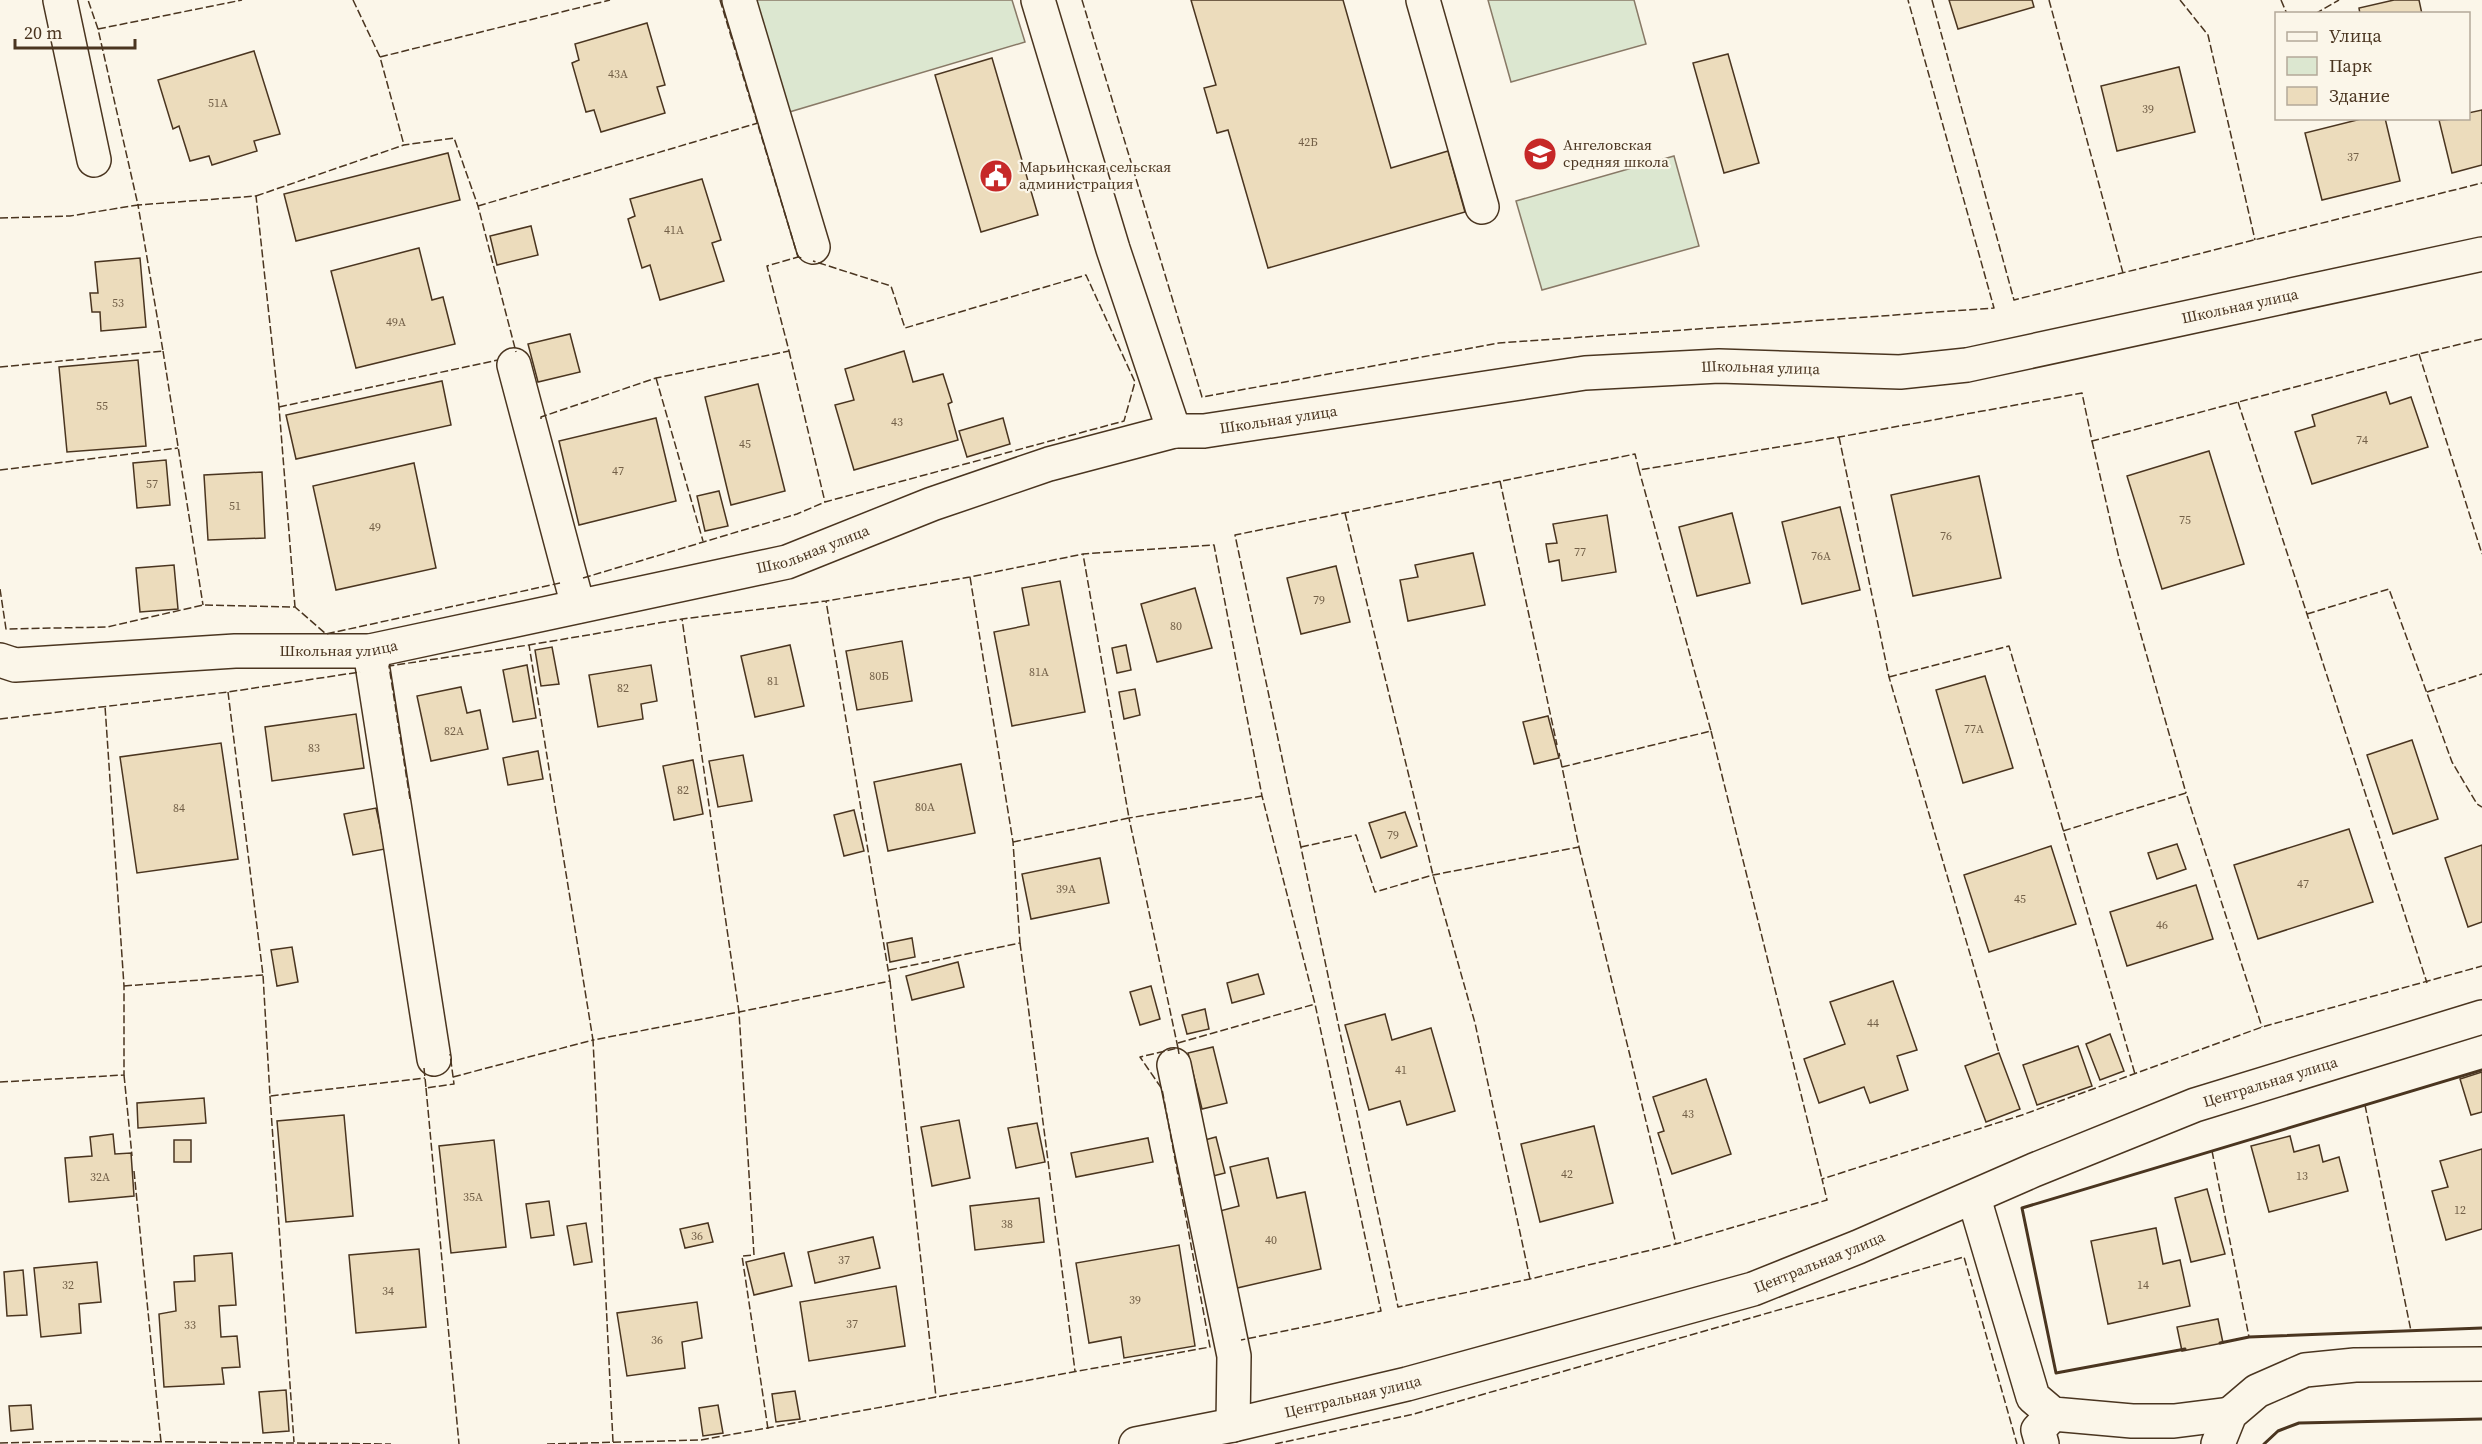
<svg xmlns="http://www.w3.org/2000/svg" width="2482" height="1444" viewBox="0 0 2482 1444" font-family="'Source Serif 4',serif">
<rect width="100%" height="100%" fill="#fbf6e9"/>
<g fill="#dce7d0" stroke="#887966" stroke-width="1.5">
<polygon points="752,0 1012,0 1025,42 786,113"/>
<polygon points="1488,0 1634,0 1646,44 1511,82"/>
<polygon points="1674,156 1699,246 1542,290 1516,201"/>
</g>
<g fill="#ecdcbc" stroke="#4a3520" stroke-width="1.5">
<polygon points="1191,0 1343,0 1391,168 1448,151 1465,212 1268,268 1228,130 1217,133 1211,112 1204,88 1216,85"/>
<polygon points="1949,0 2032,0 2034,7 1958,29"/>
<polygon points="2394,0 2419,0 2422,14 2360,14 2359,8"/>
<polygon points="647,23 665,85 657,87 665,113 601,132 594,110 586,112 572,63 579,60 575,44"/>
<polygon points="254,51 280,134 254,141 257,151 212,165 209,156 190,161 179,126 173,129 158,80"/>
<polygon points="1728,54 1759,163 1724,173 1693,63"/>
<polygon points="992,58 1038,215 981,232 935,75"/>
<polygon points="2179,67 2195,132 2117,151 2101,86"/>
<polygon points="2482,110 2482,165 2452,173 2439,120 2468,118 2468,113"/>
<polygon points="2365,118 2385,118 2400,181 2322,200 2305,133"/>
<polygon points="448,153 460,200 296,241 284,194"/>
<polygon points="702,179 721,240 712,243 724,281 660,300 650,265 642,268 628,219 635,216 630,199"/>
<polygon points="531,226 538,255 497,265 490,236"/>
<polygon points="419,248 432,300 443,297 455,344 356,368 331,271"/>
<polygon points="140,258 146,327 101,331 100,312 92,312 90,293 98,293 95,262"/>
<polygon points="570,334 580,372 538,382 528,344"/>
<polygon points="904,351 913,382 943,374 952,402 948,404 958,440 854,470 835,405 854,400 845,369"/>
<polygon points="138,360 146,446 67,452 59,367"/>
<polygon points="442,381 451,425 296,459 286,415"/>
<polygon points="758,384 785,491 731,505 705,397"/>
<polygon points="2386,392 2390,404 2411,397 2428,447 2312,484 2295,432 2315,426 2312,415"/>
<polygon points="656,418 676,501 579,525 559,441"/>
<polygon points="1003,418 1010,444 967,457 959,431"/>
<polygon points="2209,451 2244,564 2162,589 2127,476"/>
<polygon points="166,460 170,505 137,508 133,463"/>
<polygon points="414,463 436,568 336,590 313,486"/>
<polygon points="262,472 265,538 208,540 204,475"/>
<polygon points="1979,476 2001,578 1913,596 1891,495"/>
<polygon points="719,491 728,526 705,531 697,496"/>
<polygon points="1840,507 1860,590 1802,604 1782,522"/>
<polygon points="1732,513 1750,583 1697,596 1679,527"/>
<polygon points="1607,515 1616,572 1562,581 1559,560 1549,562 1546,544 1557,543 1553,524"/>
<polygon points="1473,553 1485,605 1408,621 1400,580 1418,577 1415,565"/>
<polygon points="174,565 178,609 140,612 136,568"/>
<polygon points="1336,566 1350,622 1301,634 1287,578"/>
<polygon points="1060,581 1085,712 1012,726 994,632 1029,625 1022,588"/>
<polygon points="1195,588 1212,648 1157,662 1141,604"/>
<polygon points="902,641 912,701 857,710 846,651"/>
<polygon points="790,645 804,706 755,717 741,656"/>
<polygon points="1126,645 1131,670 1117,673 1112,648"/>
<polygon points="552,647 559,684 541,686 535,650"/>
<polygon points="527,665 536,718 513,722 503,670"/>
<polygon points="651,665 657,701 641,704 643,719 598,727 589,675"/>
<polygon points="1985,676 2013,768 1963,783 1936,690"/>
<polygon points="461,687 467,713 480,710 488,749 431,761 417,696"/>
<polygon points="1135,689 1140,715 1124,719 1119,692"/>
<polygon points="356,714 364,768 272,781 265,727"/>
<polygon points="1548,716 1559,758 1534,764 1523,722"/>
<polygon points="2412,740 2438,819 2393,834 2367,755"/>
<polygon points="221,743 238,859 137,873 120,757"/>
<polygon points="538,751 543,779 508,785 503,758"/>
<polygon points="743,755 752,801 718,807 709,761"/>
<polygon points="693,760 703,814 674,820 663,766"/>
<polygon points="961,764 975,833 888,851 874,782"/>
<polygon points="376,808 385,849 353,855 344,814"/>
<polygon points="854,810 864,851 844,856 834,815"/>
<polygon points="1405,812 1417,846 1381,858 1369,823"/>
<polygon points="2349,829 2373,902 2258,939 2234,865"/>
<polygon points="2177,844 2186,869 2157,879 2148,853"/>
<polygon points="2482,845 2482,922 2468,927 2445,858"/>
<polygon points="2051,846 2076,924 1989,952 1964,875"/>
<polygon points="1100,858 1109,903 1031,919 1022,874"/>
<polygon points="2196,885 2213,939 2127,966 2110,912"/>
<polygon points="912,938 915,957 890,962 887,943"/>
<polygon points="292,947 298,982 277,986 271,950"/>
<polygon points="958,962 964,987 912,1000 906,976"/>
<polygon points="1258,974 1264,994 1232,1003 1227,983"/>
<polygon points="1893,981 1917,1050 1897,1056 1908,1090 1870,1103 1864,1087 1819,1103 1804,1059 1845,1044 1830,1002"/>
<polygon points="1151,986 1160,1019 1140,1025 1130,992"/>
<polygon points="1205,1009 1209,1029 1187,1034 1182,1015"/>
<polygon points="1385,1014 1392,1040 1431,1028 1455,1111 1407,1125 1400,1101 1369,1110 1345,1025"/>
<polygon points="2110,1034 2124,1071 2100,1080 2086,1044"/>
<polygon points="2078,1046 2092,1086 2037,1105 2023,1065"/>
<polygon points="1213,1047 1227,1103 1202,1109 1188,1053"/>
<polygon points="1999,1053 2020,1109 1986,1122 1965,1066"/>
<polygon points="2482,1072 2482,1112 2471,1115 2460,1079"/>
<polygon points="1706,1079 1731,1154 1672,1174 1658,1133 1664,1131 1653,1097"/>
<polygon points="204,1098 206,1123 138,1128 137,1103"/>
<polygon points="344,1115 353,1216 286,1222 277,1121"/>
<polygon points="959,1120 970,1178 932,1186 921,1127"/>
<polygon points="1037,1123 1045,1162 1016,1168 1008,1128"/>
<polygon points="1594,1126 1613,1203 1540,1222 1521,1144"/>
<polygon points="113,1134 115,1154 131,1153 134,1196 69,1202 65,1158 92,1156 90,1137"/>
<polygon points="2290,1136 2294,1152 2319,1145 2323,1162 2339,1157 2348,1191 2269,1212 2251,1146"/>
<polygon points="1216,1137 1225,1173 1209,1177 1201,1141"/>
<polygon points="1148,1138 1153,1162 1076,1177 1071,1153"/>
<rect x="174" y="1140" width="17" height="22"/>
<polygon points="494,1140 506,1247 451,1253 439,1146"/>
<polygon points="2482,1149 2482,1229 2446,1240 2432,1191 2448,1187 2440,1161"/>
<polygon points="1268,1158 1277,1198 1305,1192 1321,1269 1237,1288 1220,1211 1239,1206 1230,1167"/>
<polygon points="2207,1189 2225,1254 2191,1262 2175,1198"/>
<polygon points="1039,1198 1044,1242 975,1250 970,1206"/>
<polygon points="549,1201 554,1235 531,1238 526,1204"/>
<polygon points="586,1223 592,1262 574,1265 567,1226"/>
<polygon points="708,1223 713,1242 685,1248 680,1229"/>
<polygon points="2156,1228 2163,1264 2180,1260 2190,1306 2108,1324 2091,1241"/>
<polygon points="873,1237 880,1268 815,1283 808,1252"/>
<polygon points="1179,1245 1195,1346 1124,1358 1121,1337 1089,1343 1076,1263"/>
<polygon points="419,1249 426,1327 356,1333 349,1255"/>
<polygon points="232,1253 236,1305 219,1306 221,1337 237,1336 240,1367 222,1368 224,1384 164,1387 159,1314 176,1311 174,1282 195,1281 194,1256"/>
<polygon points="784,1253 792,1286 754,1295 746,1262"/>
<polygon points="97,1262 101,1302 79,1304 81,1333 41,1337 34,1268"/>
<polygon points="23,1270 27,1315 7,1316 4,1272"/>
<polygon points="896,1286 905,1346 809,1361 800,1302"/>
<polygon points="697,1302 702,1338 682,1342 685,1368 627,1376 617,1313"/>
<polygon points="2218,1319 2223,1343 2182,1351 2177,1327"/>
<polygon points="286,1390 289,1431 263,1433 259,1392"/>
<polygon points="795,1391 800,1419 776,1422 772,1394"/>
<polygon points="31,1405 33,1429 11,1431 9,1406"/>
<polygon points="718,1405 723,1433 703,1436 699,1408"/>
</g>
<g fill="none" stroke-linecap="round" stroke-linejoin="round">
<defs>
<g id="minor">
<polyline points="60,0 94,160"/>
<polyline points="739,0 813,247"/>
<polyline points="1038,0 1113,249 1174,431"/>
<polyline points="1423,0 1482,207"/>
<polyline points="514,365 578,606"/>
<polyline points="370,651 434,1059"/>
<path id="s1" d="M0,660L15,665L235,651H370L787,562L932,504L1049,464L1174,431H1204L1585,373L1719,366L1900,372L1967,365L2482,254"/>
<polyline points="1174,1065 1234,1356 1233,1425"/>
<polyline points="1974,1198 2033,1397 2053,1414 2132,1421 2174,1421 2230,1414"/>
<path id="s2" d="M1136,1444L1233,1425L1407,1384L1753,1289L1858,1247L2034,1170L2195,1105L2482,1017"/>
<polyline points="2042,1444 2038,1430 2053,1414"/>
<polyline points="2218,1444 2230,1414 2257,1391 2305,1370 2355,1365 2482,1364"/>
</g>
</defs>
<use href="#minor" stroke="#4a3520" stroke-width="36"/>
<use href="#minor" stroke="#fbf6e9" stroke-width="33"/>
<g stroke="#4a3520" stroke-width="1.5" stroke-dasharray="8 3" stroke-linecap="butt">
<polyline points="353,0 380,57 404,145"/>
<polyline points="720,0 798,257 804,259"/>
<polyline points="1082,0 1202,397 1499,343 1994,308 1908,0"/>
<polyline points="1932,0 2014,300 2482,183"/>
<polyline points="2049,0 2123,273"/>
<polyline points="2180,0 2208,35 2255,240"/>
<polyline points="2281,0 2287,14"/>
<polyline points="2315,14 2339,0"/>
<polyline points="98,29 242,0"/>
<polyline points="380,57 610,0"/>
<polyline points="256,196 404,145 454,138 478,206 516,352"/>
<polyline points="478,206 758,123"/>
<polyline points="0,218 70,216 138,205 98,29 88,0"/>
<polyline points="2482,339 2419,354 2092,441 2082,393 1839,437 1639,470 1635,454 1235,535 1398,1307 1530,1279 1676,1244 1827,1200 1822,1179 2022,1115 2262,1027 2482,966"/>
<polyline points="163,351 203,605"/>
<polyline points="789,351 825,502"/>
<polyline points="2419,354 2482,554"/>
<polyline points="0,367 163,351 138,205 256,196 279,407 295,607"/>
<polyline points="656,378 703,541"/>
<polyline points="2238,402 2427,983"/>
<polyline points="279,407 498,360"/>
<polyline points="541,419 541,417 656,378 789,351 767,266 798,257"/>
<polyline points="1839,437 1889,677 1999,1053"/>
<polyline points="2092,441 2119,558 2186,793"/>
<polyline points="0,470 178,448"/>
<polyline points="1500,481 1557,745"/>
<polyline points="1345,513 1433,875 1475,1023 1530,1279"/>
<polyline points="583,578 797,514 825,502 1124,421 1135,382 1086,275 905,328 891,286 813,261"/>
<polyline points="0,589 6,629 107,627 203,605 295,607 326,634 560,583"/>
<polyline points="2307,614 2389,589 2452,762 2477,804 2482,807"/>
<polyline points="1889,677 2009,646 2135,1074"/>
<polyline points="228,692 263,975 270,1096 425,1078"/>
<polyline points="2427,692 2482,674"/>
<polyline points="0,719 228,692 360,672"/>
<polyline points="1711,731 1822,1179"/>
<polyline points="1562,767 1711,731 1639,470"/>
<polyline points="410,799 389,666 529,645 682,619 826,601 970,577 1083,554 1214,545 1262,796 1315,1004 1381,1311 1241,1340"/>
<polyline points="2063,831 2186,793 2262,1027"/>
<polyline points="1013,842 1129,818 1083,554"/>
<polyline points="1301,847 1356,835 1375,892 1433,875 1579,847 1559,753"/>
<polyline points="1579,847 1676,1244"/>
<polyline points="1020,943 1075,1371"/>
<polyline points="889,970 1020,943 1013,842 970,577"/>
<polyline points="890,981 936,1397"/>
<polyline points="124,986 263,975"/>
<polyline points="1178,1043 1315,1004"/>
<polyline points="1178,1048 1129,818 1262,796"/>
<polyline points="424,1068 426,1088 454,1084 450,1054"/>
<polyline points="124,1075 132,1156"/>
<polyline points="453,1077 593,1040 529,645"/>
<polyline points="0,1082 124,1075 124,986 105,706"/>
<polyline points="426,1088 459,1444"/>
<polyline points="270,1096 294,1442"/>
<polyline points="2365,1105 2411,1331"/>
<polyline points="2212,1151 2249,1337"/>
<polyline points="134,1171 161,1442"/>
<polyline points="768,1429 742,1256 754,1255 739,1012 890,981 826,601"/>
<polyline points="613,1442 593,1040 739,1012 682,619"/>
<polyline points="0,1443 87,1441 391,1444"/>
<polyline points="547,1444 701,1440 1210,1347 1162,1089 1140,1057 1178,1048 1179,1054"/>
<polyline points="1275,1444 1414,1414 1964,1257 2017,1444"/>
</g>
<g stroke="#4a3520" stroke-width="3">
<polyline points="2220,1343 2249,1337 2482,1328"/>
<polyline points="2185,1349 2056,1373 2022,1208 2482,1070"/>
<polyline points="2264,1444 2278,1431 2299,1423 2482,1419"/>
</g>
</g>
<defs>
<symbol id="school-disc" viewBox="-11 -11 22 22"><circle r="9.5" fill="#c62828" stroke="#fbf6e9"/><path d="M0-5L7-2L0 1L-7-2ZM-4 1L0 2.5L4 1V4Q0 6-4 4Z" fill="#fff"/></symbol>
<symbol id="civic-disc" viewBox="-11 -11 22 22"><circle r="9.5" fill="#c62828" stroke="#fbf6e9"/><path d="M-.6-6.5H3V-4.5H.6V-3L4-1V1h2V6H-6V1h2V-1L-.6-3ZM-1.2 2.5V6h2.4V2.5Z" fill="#fff"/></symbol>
</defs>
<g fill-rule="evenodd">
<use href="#school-disc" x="1521" y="135" width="38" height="38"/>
<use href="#civic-disc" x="977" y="157" width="38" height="38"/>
</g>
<g text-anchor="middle" stroke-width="4.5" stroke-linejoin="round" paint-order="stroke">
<g font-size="12" fill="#725f47">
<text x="618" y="78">43А</text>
<text x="218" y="107">51А</text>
<text x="2148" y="113">39</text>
<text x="1308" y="146">42Б</text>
<text x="2353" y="161">37</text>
<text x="674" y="234">41А</text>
<text x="118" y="307">53</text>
<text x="396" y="326">49А</text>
<text x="102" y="410">55</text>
<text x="897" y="426">43</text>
<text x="2362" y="444">74</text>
<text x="745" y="448">45</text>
<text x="618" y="475">47</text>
<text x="152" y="488">57</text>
<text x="235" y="510">51</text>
<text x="2185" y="524">75</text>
<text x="375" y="531">49</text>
<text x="1946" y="540">76</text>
<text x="1580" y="556">77</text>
<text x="1821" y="560">76А</text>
<text x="1319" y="604">79</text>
<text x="1176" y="630">80</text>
<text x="1039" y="676">81А</text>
<text x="879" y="680">80Б</text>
<text x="773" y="685">81</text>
<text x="623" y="692">82</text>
<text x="1974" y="733">77А</text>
<text x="454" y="735">82А</text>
<text x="314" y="752">83</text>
<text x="683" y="794">82</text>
<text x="925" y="811">80А</text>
<text x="179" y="812">84</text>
<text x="1393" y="839">79</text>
<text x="2303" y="888">47</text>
<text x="1066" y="893">39А</text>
<text x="2020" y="903">45</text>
<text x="2162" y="929">46</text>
<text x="1873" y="1027">44</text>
<text x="1401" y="1074">41</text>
<text x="1688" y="1118">43</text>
<text x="1567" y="1178">42</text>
<text x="2302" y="1180">13</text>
<text x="100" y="1181">32А</text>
<text x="473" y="1201">35А</text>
<text x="2460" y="1214">12</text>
<text x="1007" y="1228">38</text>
<text x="697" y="1240">36</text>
<text x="1271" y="1244">40</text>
<text x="844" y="1264">37</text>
<text x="68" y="1289">32</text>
<text x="2143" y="1289">14</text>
<text x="388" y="1295">34</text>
<text x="1135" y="1304">39</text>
<text x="852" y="1328">37</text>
<text x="190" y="1329">33</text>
<text x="657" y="1344">36</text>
</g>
<g font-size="15" fill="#4a3520" stroke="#fbf6e9" text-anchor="start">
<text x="1563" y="150">Ангеловская<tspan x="1563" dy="17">средняя школа</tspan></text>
<text x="1019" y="172">Марьинская сельская<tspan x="1019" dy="17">администрация</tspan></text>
</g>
<g font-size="15" fill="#4a3520" stroke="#fbf6e9">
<text dy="5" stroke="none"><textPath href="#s1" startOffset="2284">Школьная улица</textPath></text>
<text dy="5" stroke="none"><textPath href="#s1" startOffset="1798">Школьная улица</textPath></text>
<text dy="5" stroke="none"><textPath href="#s1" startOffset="1312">Школьная улица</textPath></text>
<text dy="5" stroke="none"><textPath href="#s1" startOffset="826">Школьная улица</textPath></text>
<text dy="5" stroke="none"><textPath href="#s1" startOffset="340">Школьная улица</textPath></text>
<text dy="5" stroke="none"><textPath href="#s2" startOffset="1194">Центральная улица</textPath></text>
<text dy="5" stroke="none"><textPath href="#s2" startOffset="708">Центральная улица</textPath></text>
<text dy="5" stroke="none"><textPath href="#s2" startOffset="222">Центральная улица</textPath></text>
</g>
</g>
<rect x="2275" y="12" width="195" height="108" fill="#fbf6e9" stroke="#b4a999" stroke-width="1.5"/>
<rect x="2287" y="32" width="30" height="9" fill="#fbf6e9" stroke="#b4a999" stroke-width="1.5"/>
<text x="2329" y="42" font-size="18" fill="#4a3520">Улица</text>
<rect x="2287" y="57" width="30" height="18" fill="#dce7d0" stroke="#b4a999" stroke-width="1.5"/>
<text x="2329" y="72" font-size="18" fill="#4a3520">Парк</text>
<rect x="2287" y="87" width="30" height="18" fill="#ecdcbc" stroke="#b4a999" stroke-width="1.5"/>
<text x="2329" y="102" font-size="18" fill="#4a3520">Здание</text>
<path d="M15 39v9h120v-9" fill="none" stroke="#4a3520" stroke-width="3"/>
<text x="24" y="39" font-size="18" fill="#4a3520" stroke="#fbf6e9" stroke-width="4.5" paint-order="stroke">20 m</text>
</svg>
